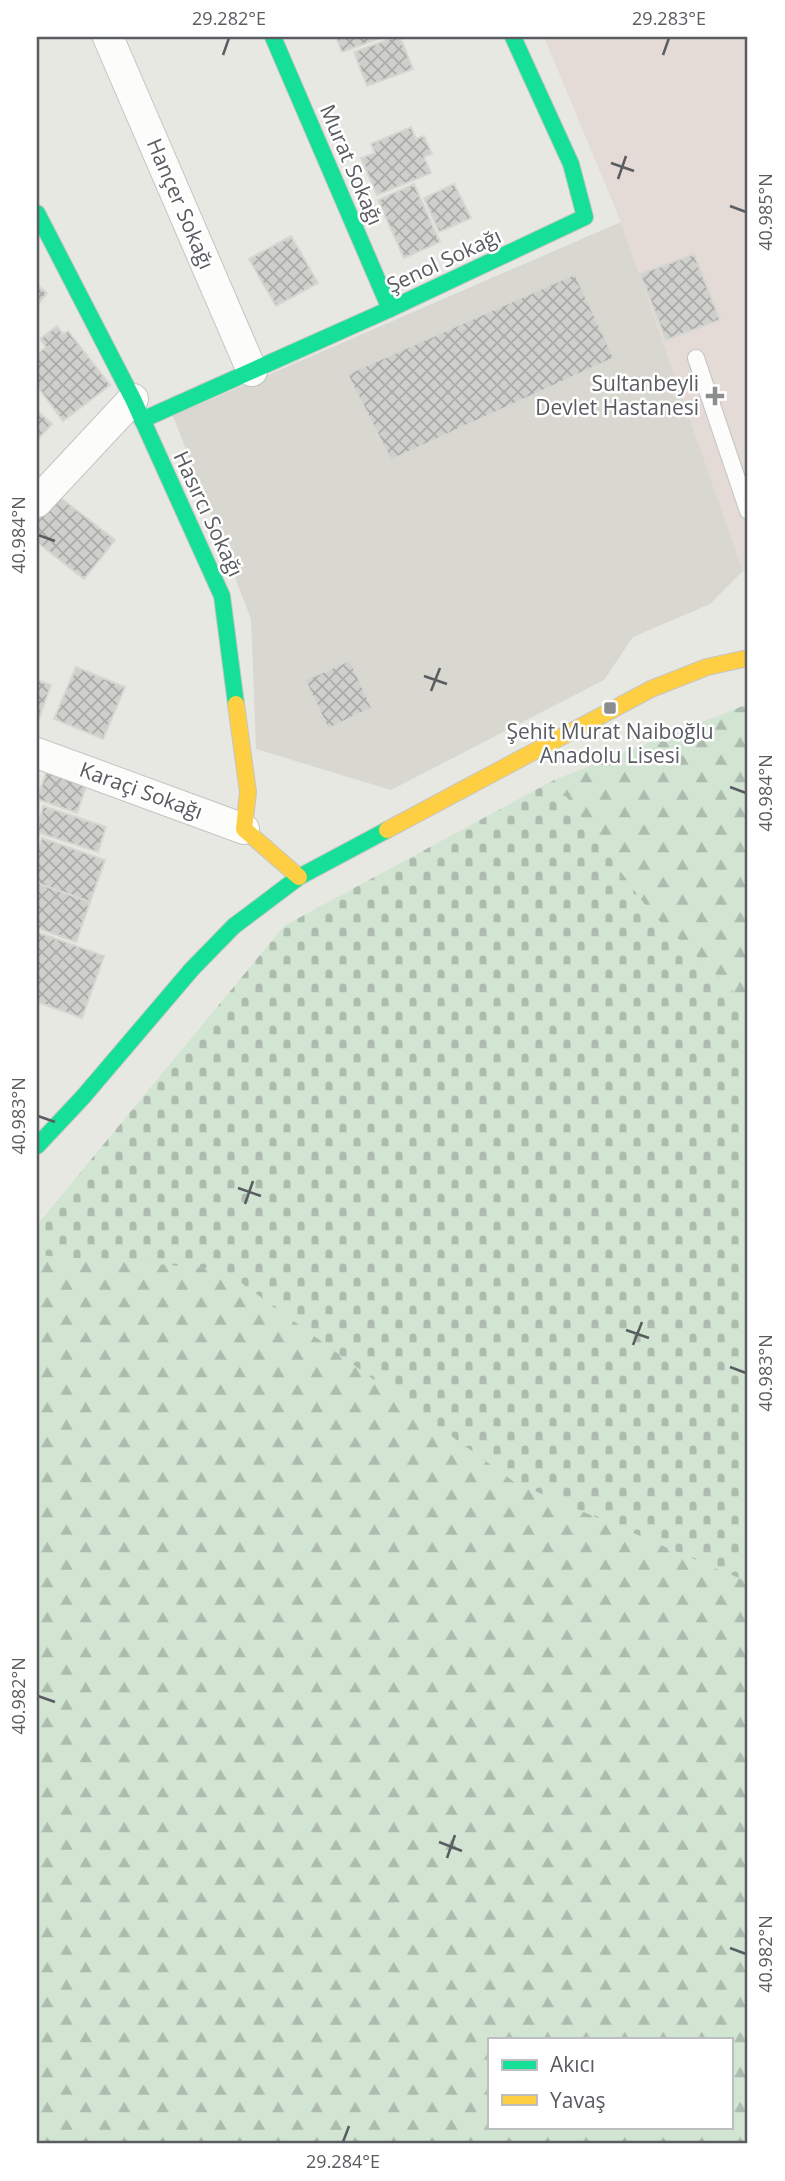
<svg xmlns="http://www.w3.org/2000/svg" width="785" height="2181" viewBox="0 0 785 2181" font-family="'Open Sans',sans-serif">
<defs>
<pattern id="forest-firs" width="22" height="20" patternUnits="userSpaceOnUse" patternTransform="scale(1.75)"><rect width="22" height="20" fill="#d2e4d2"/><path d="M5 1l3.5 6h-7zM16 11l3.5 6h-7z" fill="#adbcae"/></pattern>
<pattern id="cemetery-stones" width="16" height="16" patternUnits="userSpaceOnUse" patternTransform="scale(1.75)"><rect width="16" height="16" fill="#d2e4d2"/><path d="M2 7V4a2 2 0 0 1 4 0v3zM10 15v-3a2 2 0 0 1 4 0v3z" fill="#adbcae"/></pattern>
<pattern id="building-cross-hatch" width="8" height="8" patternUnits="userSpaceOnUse" patternTransform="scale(1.75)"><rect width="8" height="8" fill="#cfcfcc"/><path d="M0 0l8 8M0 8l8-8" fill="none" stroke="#ababa9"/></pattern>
</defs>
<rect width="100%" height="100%" fill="#e8e8e3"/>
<polygon fill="#d8d8d1" points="621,222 743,571 710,604 633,637 604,680 391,790 256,749 251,619 173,416"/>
<polygon fill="#e4dad6" points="544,37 748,37 748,575 743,571 621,222"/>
<g fill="url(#forest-firs)" fill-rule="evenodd">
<polygon points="748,704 748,1006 650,912 554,780"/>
<path d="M37,1255L222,1268L516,1483L748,1582V2144H37ZM489,2039H731V2127H489Z"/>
</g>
<polygon fill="url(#cemetery-stones)" points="554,780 650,912 748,1006 748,1582 516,1483 222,1269 37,1255 37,1225 284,926"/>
<g fill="url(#building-cross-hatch)" stroke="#d7d7d2" stroke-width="2">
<polygon points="336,37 383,37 342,52"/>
<polygon points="395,37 400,37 413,69 367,86 354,52"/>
<polygon points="411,127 416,139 424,136 432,154 424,157 431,173 377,195 361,158 375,153 371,144"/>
<polygon points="414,184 440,242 404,258 378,200"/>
<polygon points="454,184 471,218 439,232 424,198"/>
<polygon points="291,236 318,283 276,306 249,259"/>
<polygon points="694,254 720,320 666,340 640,274"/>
<polygon points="575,274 614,358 391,460 347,374"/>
<polygon points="37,285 47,293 37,306"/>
<polygon points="57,326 63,334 68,331 110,385 63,421 37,386 37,354 46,347 40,339"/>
<polygon points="37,410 52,424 37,440"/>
<polygon points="57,495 115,540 84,579 37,542 37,521"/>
<polygon points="350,660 372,708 328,729 305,680"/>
<polygon points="76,667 125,687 103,739 54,719"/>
<polygon points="37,680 51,685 37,724"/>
<polygon points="48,767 88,781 77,813 37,799"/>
<polygon points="43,806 106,827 98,852 37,832"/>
<polygon points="42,838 105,860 90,902 37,883 37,854"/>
<polygon points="37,883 90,902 76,942 37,928"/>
<polygon points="37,932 104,956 82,1018 37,1002"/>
</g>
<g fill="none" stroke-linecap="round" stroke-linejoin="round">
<defs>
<polyline id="lane" points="696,358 748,511"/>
<g id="street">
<polyline points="108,37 252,371"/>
<polyline points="37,502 133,399"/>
<polyline points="37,753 244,829"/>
</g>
<g id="fast">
<polyline points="273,37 390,309"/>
<polyline points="37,213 133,399 222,596 236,704"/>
<polyline points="142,420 390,309 585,217 571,164 513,37"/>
<polyline points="37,1146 83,1097 192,969 234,926 299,877 387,830"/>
</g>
<g id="slow">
<polyline points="236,704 248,792 244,829 299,877"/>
<polyline points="387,830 651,689 707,667 748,658"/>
</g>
</defs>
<use href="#lane" stroke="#c4c4c4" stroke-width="18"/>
<use href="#street" stroke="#c4c4c4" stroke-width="32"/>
<use href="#fast" stroke="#c5c5c5" stroke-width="18"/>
<use href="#slow" stroke="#c5c5c5" stroke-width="18"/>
<use href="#lane" stroke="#fcfcfb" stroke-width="16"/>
<use href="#street" stroke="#fcfcfb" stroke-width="30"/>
<use href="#fast" stroke="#16e098" stroke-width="16"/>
<use href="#slow" stroke="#ffcf43" stroke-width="16"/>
</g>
<path fill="none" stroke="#595c60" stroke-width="2.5" d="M223,55L229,38M663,55L669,38M611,163L634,171M618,179L626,156M730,206L746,212M38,535L55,541M424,676L447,684M431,691L440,668M730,787L746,793M38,1116L55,1122M238,1188L261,1196M245,1204L253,1181M626,1330L649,1338M633,1345L642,1322M730,1367L746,1373M38,1696L55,1702M439,1842L462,1851M447,1858L455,1835M730,1948L746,1954M343,2142L349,2126"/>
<g fill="#8b8d8e" stroke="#fff" stroke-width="2.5">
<path d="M711.5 385.5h7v7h7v7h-7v7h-7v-7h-7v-7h7z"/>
<rect x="603" y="701" width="14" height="14" rx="3.5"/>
</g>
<g text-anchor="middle" stroke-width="5" stroke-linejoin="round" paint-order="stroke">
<g font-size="21" fill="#595c60" stroke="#fff">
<text transform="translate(351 165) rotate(67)" y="7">Murat Sokağı</text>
<text transform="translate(180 204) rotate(67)" y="7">Hançer Sokağı</text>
<text transform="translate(444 261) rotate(-25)" y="7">Şenol Sokağı</text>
<text transform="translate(208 514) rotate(65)" y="7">Hasırcı Sokağı</text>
<text transform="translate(141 791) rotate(20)" y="7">Karaçi Sokağı</text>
</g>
<g font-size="21" fill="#595c60" stroke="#fff" text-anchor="end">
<text x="699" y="391">Sultanbeyli<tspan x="699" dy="24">Devlet Hastanesi</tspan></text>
<text x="610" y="739" text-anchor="middle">Şehit Murat Naiboğlu<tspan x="610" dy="24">Anadolu Lisesi</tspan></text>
</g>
</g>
<rect width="785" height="2181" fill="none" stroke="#ffffff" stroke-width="77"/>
<rect x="488" y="2038" width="245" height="91" fill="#ffffff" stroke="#bdbebf" stroke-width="2"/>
<rect x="502" y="2060" width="35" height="10" fill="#16e098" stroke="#bdbebf" stroke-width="2"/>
<text x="550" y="2072" font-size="21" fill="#595c60">Akıcı</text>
<rect x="502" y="2095" width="35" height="10" fill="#ffcf43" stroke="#bdbebf" stroke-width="2"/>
<text x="550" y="2108" font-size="21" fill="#595c60">Yavaş</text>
<rect x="38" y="38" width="708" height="2104" fill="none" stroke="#595c60" stroke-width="2.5"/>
<g font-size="18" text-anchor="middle" fill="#595c60">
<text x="229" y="25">29.282°E</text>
<text x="669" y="25">29.283°E</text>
<text transform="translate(766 212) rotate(-90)" y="6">40.985°N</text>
<text transform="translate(19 535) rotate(-90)" y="6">40.984°N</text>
<text transform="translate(766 793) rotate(-90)" y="6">40.984°N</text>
<text transform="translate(19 1116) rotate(-90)" y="6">40.983°N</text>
<text transform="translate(766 1373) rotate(-90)" y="6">40.983°N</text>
<text transform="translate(19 1696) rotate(-90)" y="6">40.982°N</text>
<text transform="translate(766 1954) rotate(-90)" y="6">40.982°N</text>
<text x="343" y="2168">29.284°E</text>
</g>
</svg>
